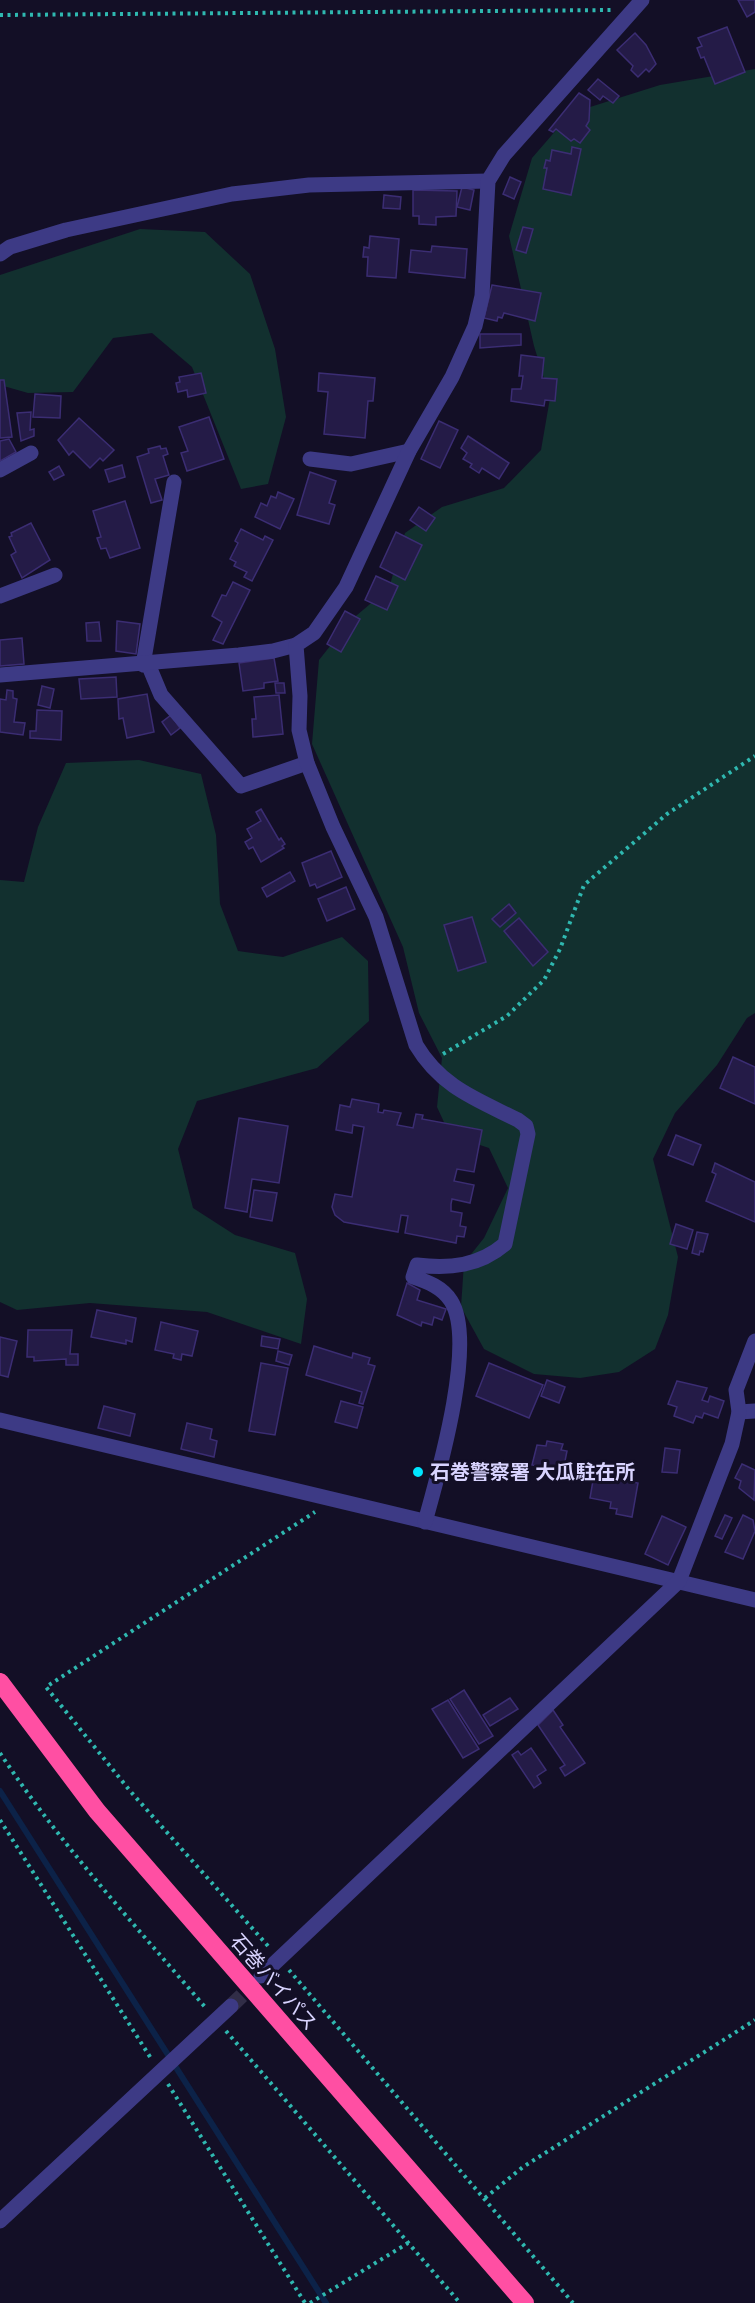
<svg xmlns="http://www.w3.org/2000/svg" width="755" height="2303" viewBox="0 0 755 2303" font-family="'Varela Round','Noto Sans JP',sans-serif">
<rect width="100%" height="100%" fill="#130f26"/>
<g fill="#12302f">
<polygon points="755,69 755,1013 747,1018 717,1065 675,1113 653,1159 678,1257 668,1315 655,1349 619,1372 580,1378 534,1374 484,1349 461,1307 464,1263 484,1238 508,1188 489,1148 450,1135 437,1107 442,1058 419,1013 403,947 312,744 319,660 350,621 389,588 405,533 442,507 504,488 541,450 550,398 534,346 509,236 532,158 571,113 660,85"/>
<polygon points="140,229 205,232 250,274 275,349 286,417 268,484 241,489 192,367 152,333 113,338 73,392 28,393 0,385 0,275"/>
<polygon points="139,760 201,774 216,835 220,904 238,951 283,957 342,937 368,961 369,1021 317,1068 197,1101 178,1149 193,1208 235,1235 295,1253 307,1299 301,1344 207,1312 90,1303 17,1310 0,1302 0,880 24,882 38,827 66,763"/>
</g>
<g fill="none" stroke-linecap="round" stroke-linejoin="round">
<polyline stroke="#0c2248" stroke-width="6" points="0,1791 326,2303"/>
</g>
<g fill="#241b47" stroke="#3b2d73" stroke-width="1.5">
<polygon points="738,0 755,0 755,12 747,17"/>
<polygon points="727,27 745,72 715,84 704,57 701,58 697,48 702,46 698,38"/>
<polygon points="635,33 646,45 656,64 649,72 646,69 638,77 631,70 633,66 617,50"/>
<polygon points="598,79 619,96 613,103 603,96 600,100 588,90"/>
<polygon points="579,93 590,100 589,121 586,126 590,130 580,143 574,139 571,141 556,129 553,132 549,130"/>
<polygon points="572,147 581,149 571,195 543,189 547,168 544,168 546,160 550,161 552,150 571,154"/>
<polygon points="510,177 521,182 514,199 503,194"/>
<polygon points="462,187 474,190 470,210 457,207"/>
<polygon points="413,190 457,191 456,216 436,217 436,225 419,224 419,216 413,216"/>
<polygon points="384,195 401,197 400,209 383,208"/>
<polygon points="523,227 533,229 526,253 516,250"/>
<polygon points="370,236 399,239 396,278 367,276 368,257 363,257 364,247 369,248"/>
<polygon points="432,246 467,249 465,278 409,272 411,250 431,252"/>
<polygon points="492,285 541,293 535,321 504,313 502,318 498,317 497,321 484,318"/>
<polygon points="480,334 521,334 521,345 480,348"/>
<polygon points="521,355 544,358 542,378 557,379 555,401 545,400 544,406 511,401 512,389 521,389 523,376 519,376"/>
<polygon points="201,373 206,393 188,397 187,390 178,392 176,383 180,382 179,377"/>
<polygon points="319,373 375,378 373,401 368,401 365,438 324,434 328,392 318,391"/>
<polygon points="0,380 4,380 12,437 0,438"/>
<polygon points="35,394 61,396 60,418 33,417"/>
<polygon points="31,412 30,430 34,429 34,436 21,441 17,413"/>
<polygon points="209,417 224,459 187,471 181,453 188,451 179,427"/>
<polygon points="79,418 114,450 103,461 100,458 90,468 73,451 69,455 58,440"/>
<polygon points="439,421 458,430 440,468 421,459"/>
<polygon points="468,436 509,463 499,479 482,468 479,473 470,467 472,464 463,459 467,453 461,448"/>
<polygon points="9,439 16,452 0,461 0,441"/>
<polygon points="160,446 161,449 166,448 168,454 163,456 169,475 155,479 162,500 151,503 137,457 149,453 148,449"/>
<polygon points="122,465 125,477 109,482 105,470"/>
<polygon points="59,466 64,475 54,480 49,472"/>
<polygon points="310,472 336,481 329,503 335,505 329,524 297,515"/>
<polygon points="278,492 294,499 280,529 255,517 261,503 267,506 271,496 276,498"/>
<polygon points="125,501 140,548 110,558 106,548 101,549 97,538 101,537 93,511"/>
<polygon points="419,507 435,518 426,531 410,520"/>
<polygon points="31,523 50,560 22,578 11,555 16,552 9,537 12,536 11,533"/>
<polygon points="241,529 263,540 265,536 273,540 252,581 244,577 247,572 234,566 236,562 230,559 238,543 235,541"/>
<polygon points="396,532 422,545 405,580 380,567"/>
<polygon points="376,576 398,586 387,610 365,600"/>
<polygon points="233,582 250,590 223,644 213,640 222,622 212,616 222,595 226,596"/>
<polygon points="345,611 360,619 341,652 327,644"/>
<polygon points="117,621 140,624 136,654 116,651"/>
<polygon points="99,622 101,641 87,641 86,623"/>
<polygon points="22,638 24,664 0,666 0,640"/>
<polygon points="274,658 278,681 264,683 264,688 243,691 239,663"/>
<polygon points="116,677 117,697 81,699 79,679"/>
<polygon points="275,683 284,683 285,693 276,693"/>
<polygon points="42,686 54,689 50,708 38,705"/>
<polygon points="7,690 13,691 13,698 17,699 14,722 25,723 23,735 0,732 0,699 6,700"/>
<polygon points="147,694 154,732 127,738 123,718 119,719 118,699"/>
<polygon points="279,695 283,734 253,737 252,719 256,719 254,697"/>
<polygon points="37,710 62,711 61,740 30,738 30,731 36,731"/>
<polygon points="171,715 180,728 171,735 162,722"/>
<polygon points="261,809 279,840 281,838 285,844 282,846 284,848 261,862 253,847 249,849 245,842 252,838 247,829 261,821 256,812"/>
<polygon points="331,851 342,877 317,888 315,884 310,886 302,863"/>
<polygon points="290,872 295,881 267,897 262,888"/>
<polygon points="346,887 355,909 327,921 318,899"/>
<polygon points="509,904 516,913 500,927 492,919"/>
<polygon points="472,917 486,962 458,971 444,925"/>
<polygon points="519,918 548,952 533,966 504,931"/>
<polygon points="733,1057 755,1067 755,1104 720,1088"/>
<polygon points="352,1099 379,1104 378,1112 383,1113 384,1110 401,1113 397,1125 413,1128 416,1114 423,1115 422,1119 482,1130 474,1172 457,1169 454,1181 474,1185 470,1203 452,1199 451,1204 451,1211 462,1213 460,1226 466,1227 464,1237 457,1236 456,1243 405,1233 408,1216 401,1215 398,1232 344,1222 335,1215 332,1207 335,1194 352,1197 364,1127 353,1125 352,1133 336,1130 340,1105 350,1107"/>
<polygon points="239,1118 288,1126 279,1183 252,1179 247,1212 225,1208"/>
<polygon points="676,1135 701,1145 693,1165 668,1155"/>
<polygon points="715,1163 755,1182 755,1222 706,1201 716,1174 712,1172"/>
<polygon points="254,1190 277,1193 272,1221 250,1217"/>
<polygon points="676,1224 693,1230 687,1249 670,1244"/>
<polygon points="697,1232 708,1234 703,1252 700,1251 699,1255 692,1253"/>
<polygon points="407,1283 420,1290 417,1300 446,1309 442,1320 434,1317 432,1325 422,1322 421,1326 397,1315"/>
<polygon points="97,1310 136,1318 132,1342 126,1340 126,1344 91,1337"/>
<polygon points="161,1322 198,1331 192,1356 182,1354 181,1360 173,1358 174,1354 155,1350"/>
<polygon points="28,1330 72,1330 70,1354 78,1354 78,1365 66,1365 66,1359 34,1361 34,1357 27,1357"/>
<polygon points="262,1336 280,1339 278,1349 261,1346"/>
<polygon points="0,1337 17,1341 8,1377 0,1375"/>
<polygon points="314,1346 352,1358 353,1353 370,1358 368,1364 375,1366 363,1404 359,1403 362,1392 306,1375"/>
<polygon points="278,1351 292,1355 289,1365 276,1361"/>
<polygon points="261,1363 288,1368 275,1435 249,1431"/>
<polygon points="489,1363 543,1385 529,1418 476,1396"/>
<polygon points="547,1380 565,1387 559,1403 541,1396"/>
<polygon points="677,1381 707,1388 702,1400 708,1402 710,1396 724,1401 718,1418 704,1413 702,1418 696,1416 693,1423 674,1416 677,1407 668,1404"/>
<polygon points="341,1401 363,1407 357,1428 335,1422"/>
<polygon points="104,1406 135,1414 130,1436 98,1428"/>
<polygon points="187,1423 212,1429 210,1439 217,1441 214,1457 181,1449"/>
<polygon points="547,1441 563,1444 561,1450 567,1451 563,1471 532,1465 537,1445 546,1446"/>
<polygon points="665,1448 680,1450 677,1473 662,1472"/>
<polygon points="742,1464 755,1470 754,1500 739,1488 741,1481 735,1478"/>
<polygon points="595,1469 610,1472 609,1478 638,1483 632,1517 616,1514 617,1509 610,1508 611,1502 590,1498"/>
<polygon points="725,1515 732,1518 722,1539 715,1536"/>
<polygon points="743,1515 753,1520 755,1531 743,1559 725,1552"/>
<polygon points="662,1516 686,1527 668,1565 645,1554"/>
<polygon points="464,1690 493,1736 479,1744 450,1699"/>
<polygon points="510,1698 518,1709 490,1726 483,1715"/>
<polygon points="448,1700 479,1749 463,1758 432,1709"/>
<polygon points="553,1710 563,1725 560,1727 585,1763 565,1776 560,1768 565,1765 538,1725"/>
<polygon points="531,1748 546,1770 537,1776 541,1783 534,1788 512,1755 518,1751 521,1755"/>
</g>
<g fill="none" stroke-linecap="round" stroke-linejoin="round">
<polyline stroke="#312d47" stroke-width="15" stroke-dasharray="15 8" stroke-linecap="butt" points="231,2006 257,1981"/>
<g stroke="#2fb8b0" stroke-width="4" stroke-dasharray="3 4.5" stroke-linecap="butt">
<polyline points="0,15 612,10"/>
<polyline points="443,1054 507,1016 544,980 560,949 584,885 667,814 755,756"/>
<path d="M0,1753C60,1844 134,1924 205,2007"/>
<polyline points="0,1820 152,2060"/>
<polyline points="268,1946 131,1792 46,1687 315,1512"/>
<polyline points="289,1970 573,2303"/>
<polyline points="226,2031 460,2303"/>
<polyline points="168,2084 305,2303"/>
<polyline points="485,2198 523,2167 755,2020"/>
<polyline points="310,2303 408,2243"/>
</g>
<g stroke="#3d3a85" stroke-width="15">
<polyline points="0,254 10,247 66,230 232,194 309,185 488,181"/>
<polyline points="310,459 351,464 409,451"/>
<polyline points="0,470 31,453"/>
<polyline points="0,596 55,575"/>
<polyline points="148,664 161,695 241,786 307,763"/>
<polyline points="143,665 174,482"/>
<polyline points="0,675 239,655 273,651 296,645"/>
<polyline points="739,1412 755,1411"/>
<polyline points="0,1420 755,1600"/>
<path d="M425,1522C438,1475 477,1342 451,1301C442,1287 428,1282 413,1277L417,1265C450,1269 479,1266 505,1244L528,1134L526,1126L518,1120C476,1099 441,1087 416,1045L376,917L333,827L307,763L299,730L300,696L296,645L314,633L346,587L409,451L452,377L475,326L482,296L488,181L504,155L642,0"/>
<polyline points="261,1976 679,1581 732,1444 739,1412 736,1390 755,1341"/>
<polyline points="0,2221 231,2006"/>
</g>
<polyline stroke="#ff4fa3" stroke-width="18" points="0,1682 97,1811 525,2303"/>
</g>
<circle fill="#00e5ff" stroke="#130f26" stroke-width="2" cx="418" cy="1472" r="6"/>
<g text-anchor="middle" stroke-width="6" stroke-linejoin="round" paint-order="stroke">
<g font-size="20" font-weight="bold" fill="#d9d4ff" stroke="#130f26" text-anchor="start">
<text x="430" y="1479">石巻警察署 大瓜駐在所</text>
</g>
<g font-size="20" fill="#d9d4ff" stroke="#130f26">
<text transform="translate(274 1982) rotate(49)" y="7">石巻バイパス</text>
</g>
</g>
</svg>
